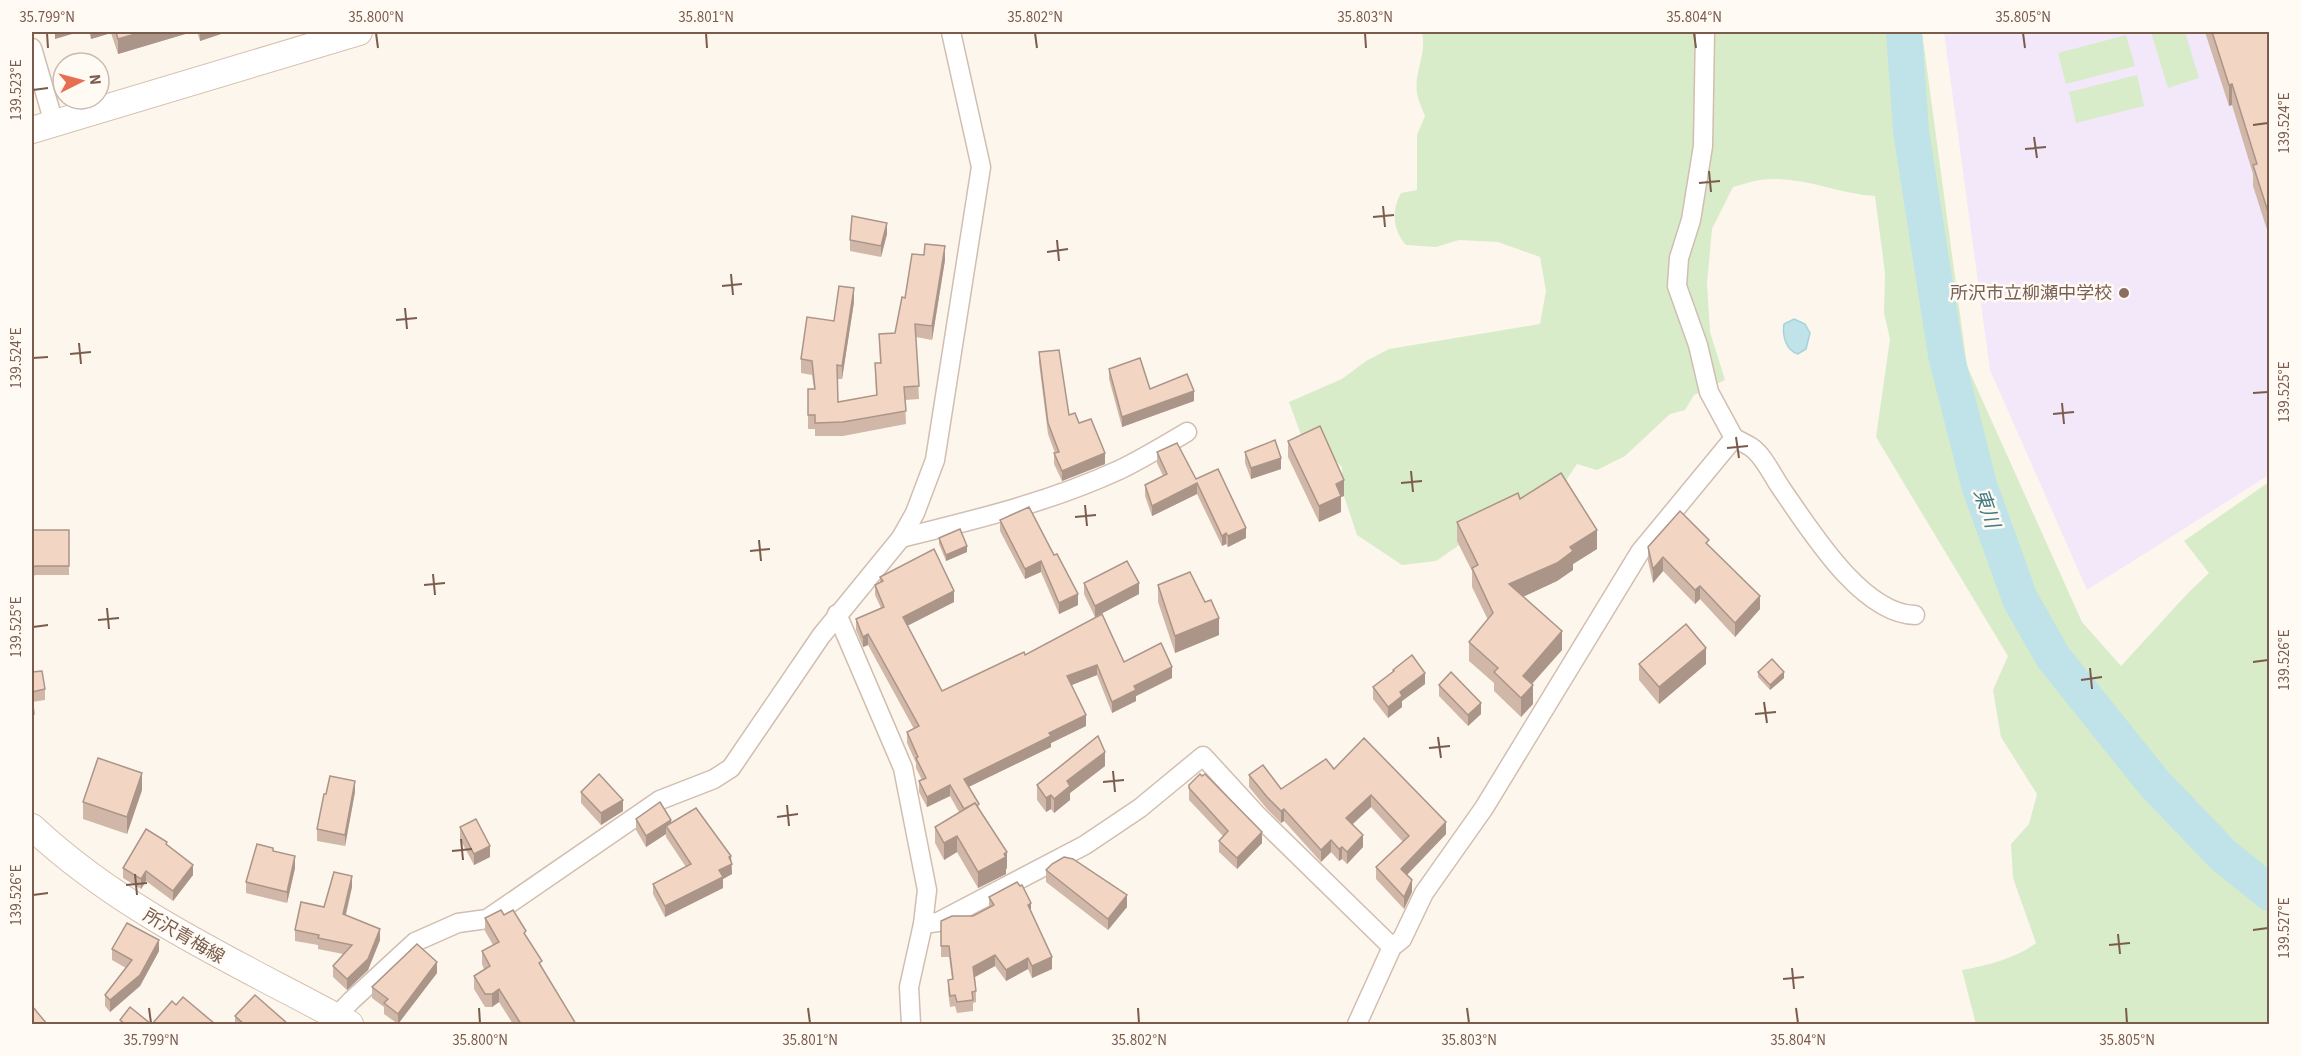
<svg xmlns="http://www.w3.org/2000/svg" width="2301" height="1056" viewBox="0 0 2301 1056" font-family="'Source Sans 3','Noto Sans JP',sans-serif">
<rect width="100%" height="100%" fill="#fdf6ec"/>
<polygon fill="#f3e8fa" points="1944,32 2269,32 2269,475 2087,590 1990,370"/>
<g fill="#d8ecc9">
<path d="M1422,32H1922L1967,366L2082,622L2121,666L2188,593L2209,573L2184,541L2269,482V1024H1976L1962,970C1988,965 2015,959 2036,943L2013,878L2011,844L2029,824L2037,794L2001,737L1993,690L2008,656L1876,437L1890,339L1884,313L1885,273L1875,196C1838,194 1798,174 1760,180C1751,181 1742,185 1733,187L1712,229L1707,284L1710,332L1725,380L1694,395L1685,410L1670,414L1625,456L1597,470L1577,464L1563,485L1512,509L1436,561L1402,565L1357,535L1343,493L1342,467L1317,442L1304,443L1289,402L1342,379L1366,361L1389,349L1540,324L1546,291L1540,257L1498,242L1459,240L1436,247L1406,245C1393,231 1391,210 1401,193L1417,190V135L1425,116C1422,108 1418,100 1417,93C1414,70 1427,56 1422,32Z"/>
<polygon points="2151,32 2185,32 2199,78 2168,88"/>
<polygon points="2126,35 2135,66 2066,84 2058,53"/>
<polygon points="2137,75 2144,106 2076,123 2069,92"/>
</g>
<path fill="#bfe3e8" stroke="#a5d3da" stroke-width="1.5" d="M1794,319L1805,324L1810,333L1806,349L1798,354C1786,351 1782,335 1784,324Z"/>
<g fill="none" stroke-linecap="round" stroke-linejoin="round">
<polyline stroke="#bfe3e8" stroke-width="36" points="1904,32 1911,131 1946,355 1979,485 2020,599 2053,657 2154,783 2223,855 2270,893"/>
<defs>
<g id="street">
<polyline points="32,48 54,123"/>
<path d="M1734,438C1740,441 1746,444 1751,447C1764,456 1772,475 1781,488C1809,528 1861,614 1915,615"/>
<path d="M901,538C974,520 1050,502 1119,470C1142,459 1165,445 1187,432"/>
<polyline points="837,614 903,768 927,890 923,924 909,987 911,1024"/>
<polyline points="923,924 938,922 1085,845 1140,808 1203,756 1259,817 1392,947"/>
<polyline points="329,1024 352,1000 415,942 458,923 487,919 660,800 714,779 731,768 821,636 901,538 915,513 935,460 981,167 951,32"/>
<polyline points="1357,1024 1392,947 1402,939 1424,893 1484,808 1640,552 1734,438 1709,392 1698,345 1677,286 1679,258 1691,220 1703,146 1705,32"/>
</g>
<g id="secondary">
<polyline points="32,130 359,32"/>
<path d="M32,827C125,914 240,964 350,1024"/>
</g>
</defs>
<use href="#street" stroke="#d1beb0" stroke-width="21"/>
<use href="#secondary" stroke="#d6c0b0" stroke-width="28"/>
<use href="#street" stroke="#fff" stroke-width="18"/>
<use href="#secondary" stroke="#fff" stroke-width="26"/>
</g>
<g fill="#d1b7a8">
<polygon points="89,32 192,32 118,54 111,33 91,39"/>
<polygon points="197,32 227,32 200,41"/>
<polygon points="2205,32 2270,32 2270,239 2253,186 2253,174 2232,105 2229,106"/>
<polygon points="887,234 881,257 850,251 850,240"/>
<polygon points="945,260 932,340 916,337 919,399 905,400 906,424 843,436 815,436 815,429 808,429 808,389 814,389 812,375 801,373 801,359 834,321 854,302 842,379 837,379 838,402 876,395 875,363 880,363 879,334 895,333 905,298"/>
<polygon points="1039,352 1069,415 1079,423 1105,464 1062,481 1054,464 1054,453 1055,453 1048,434 1039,363"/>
<polygon points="1109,369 1150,389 1194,401 1122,427 1109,379"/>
<polygon points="1288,441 1344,496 1341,497 1341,512 1319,522 1288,457"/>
<polygon points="1157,452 1196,479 1246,538 1228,547 1226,544 1222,546 1197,494 1152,516 1145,496 1145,485 1163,476 1157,463"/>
<polygon points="1245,452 1281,469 1251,479 1245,463"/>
<polygon points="1520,499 1597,549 1573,564 1573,570 1557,581 1523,597 1562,650 1532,684 1533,704 1521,717 1494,691 1494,683 1469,661 1469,642 1488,620 1472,587 1472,571 1457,541 1457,522"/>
<polygon points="1029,507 1078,605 1059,614 1041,572 1025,579 1000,531 1000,520"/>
<polygon points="32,530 69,530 69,575 36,575 32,576"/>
<polygon points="939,538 967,552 946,561 939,544"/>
<polygon points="1709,546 1760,609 1735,637 1700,599 1695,604 1663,571 1653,583 1648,561 1648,547"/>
<polygon points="880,577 954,602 907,626 942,691 1025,655 1124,662 1172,678 1136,696 1136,701 1112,713 1097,675 1071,685 1086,726 1051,743 1051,747 969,787 1007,868 1006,869 1006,874 978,888 957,852 944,860 935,843 935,827 959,812 950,796 927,807 919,792 919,781 922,780 916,768 916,763 907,743 907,732 914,729 868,645 863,647 856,630 856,619 881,608 875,595 875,585 880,582"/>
<polygon points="1084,583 1139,594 1095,617 1084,594"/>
<polygon points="1158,585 1219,635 1175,653 1158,602"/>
<polygon points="1639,664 1706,664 1659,704 1639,680"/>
<polygon points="1393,670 1425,684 1402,701 1402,707 1388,718 1373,699 1373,687 1393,672"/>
<polygon points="32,672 45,689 45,700 32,702 34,714 34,724 32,725"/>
<polygon points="1758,672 1784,678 1770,690 1758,677"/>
<polygon points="1439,685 1481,714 1468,726 1439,696"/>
<polygon points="1105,766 1070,793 1070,800 1054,813 1051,809 1046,812 1037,800 1037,785"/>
<polygon points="1334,769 1446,834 1407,875 1412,892 1404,909 1376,879 1376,867 1403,842 1371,807 1353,824 1363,847 1347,864 1342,859 1339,861 1331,852 1321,862 1284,821 1281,823 1267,809 1249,787 1249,775 1281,789"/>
<polygon points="1189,785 1262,843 1237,869 1219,852 1219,841 1223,836 1189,800"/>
<polygon points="142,790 127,834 83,819 83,802"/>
<polygon points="355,792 345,846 317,841 317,829 326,794"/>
<polygon points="581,792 623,811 601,825 581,803"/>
<polygon points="636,819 671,823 731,856 732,874 723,879 723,888 665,917 653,894 653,884 686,867 666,837 666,834 646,847 636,830"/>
<polygon points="460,827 490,857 474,865 460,839"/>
<polygon points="167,845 193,875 173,901 146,881 141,889 123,878 123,868"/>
<polygon points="273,851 295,868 287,903 246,893 246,882"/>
<polygon points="1046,870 1127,907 1108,930 1046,882"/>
<polygon points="352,887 346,915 380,940 368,970 347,990 333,977 333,966 343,954 318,949 318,945 295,941 295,930 324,907"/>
<polygon points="989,897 1031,913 1052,969 1032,978 1028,969 1006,981 995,966 975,977 976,991 976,1002 973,1003 973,1011 957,1013 955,1006 950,1007 948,991 948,980 952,979 949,957 941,957 941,921 973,916 989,907"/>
<polygon points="504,915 526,936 542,967 576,1024 513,1024 499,1002 492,1007 485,1007 474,989 474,976 484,969 482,964 482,951 493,945 485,931 485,918"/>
<polygon points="112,949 159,951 140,986 110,1012 105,1006 105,995 126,968 112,960"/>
<polygon points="437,973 398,1024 384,1014 384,1007 372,998 372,987"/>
<polygon points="235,1016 288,1024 235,1024"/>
</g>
<g fill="#aa9588">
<polygon points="55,32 79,32 55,39"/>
<polygon points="91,32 111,32 111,33 91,39"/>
<polygon points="142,32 192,32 118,54 118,39"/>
<polygon points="200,32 227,32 200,41"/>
<polygon points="2232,84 2232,105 2229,106 2229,85"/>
<polygon points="887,223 887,234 881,257 881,246"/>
<polygon points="945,246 945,260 932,340 932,326"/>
<polygon points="854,288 854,302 842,379 842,366"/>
<polygon points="1194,391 1194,401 1122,427 1122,417"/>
<polygon points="1105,453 1105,464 1062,481 1062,471"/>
<polygon points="1281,458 1281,469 1251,479 1251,468"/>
<polygon points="1344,480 1344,496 1341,497 1341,512 1319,522 1319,506 1336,484"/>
<polygon points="1197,483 1197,494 1152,516 1152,506"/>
<polygon points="1246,528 1246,538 1228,547 1228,536"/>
<polygon points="1597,530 1597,549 1573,564 1573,570 1557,581 1509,603 1509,584"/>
<polygon points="1226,533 1226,544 1222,546 1222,536"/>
<polygon points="967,546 967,552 946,561 946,555"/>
<polygon points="1663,557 1663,571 1653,583 1653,569"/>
<polygon points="1041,561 1041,572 1025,579 1025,569"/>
<polygon points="1139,583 1139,594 1095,617 1095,606"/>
<polygon points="1700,586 1700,599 1695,604 1695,590"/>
<polygon points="954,591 954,602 903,628 903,617"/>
<polygon points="1078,594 1078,605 1059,614 1059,603"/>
<polygon points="1760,596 1760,609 1735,637 1735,623"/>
<polygon points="1219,618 1219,635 1175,653 1175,636"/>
<polygon points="1562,631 1562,650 1523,694 1523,676"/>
<polygon points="868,634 868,645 863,647 863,637"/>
<polygon points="1706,648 1706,664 1659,704 1659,687"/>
<polygon points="1097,665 1097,675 1067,687 1067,676"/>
<polygon points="1172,667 1172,678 1136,696 1136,701 1112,713 1112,702 1134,686"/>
<polygon points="1784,672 1784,678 1770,690 1770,685"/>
<polygon points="1425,673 1425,684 1402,701 1402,707 1388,718 1388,707 1400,692"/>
<polygon points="1533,685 1533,704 1521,717 1521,698"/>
<polygon points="1481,703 1481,714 1468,726 1468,715"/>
<polygon points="1086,715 1086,726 1051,743 1051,747 964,789 964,779 1049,733"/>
<polygon points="1105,752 1105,766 1070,793 1070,800 1054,813 1054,799 1067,781"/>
<polygon points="142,773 142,790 127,834 127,817"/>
<polygon points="355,781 355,792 345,846 345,835"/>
<polygon points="950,785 950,796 927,807 927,797"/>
<polygon points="1051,795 1051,809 1046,812 1046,798"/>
<polygon points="1371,795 1371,807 1346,830 1346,818"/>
<polygon points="623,800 623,811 601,825 601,813"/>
<polygon points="1284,809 1284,821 1281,823 1281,811"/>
<polygon points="671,820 671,831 666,826 666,834 646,847 646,836"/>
<polygon points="1446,822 1446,834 1401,881 1401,869"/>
<polygon points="1262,832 1262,843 1237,869 1237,858"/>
<polygon points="1363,835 1363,847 1347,864 1347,852"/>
<polygon points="957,836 957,852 944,860 944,843"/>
<polygon points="1331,840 1331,852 1321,862 1321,850"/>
<polygon points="490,846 490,857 474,865 474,854"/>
<polygon points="1342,847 1342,859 1339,861 1339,849"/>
<polygon points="1007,852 1007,868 1006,869 1006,874 978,888 978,872"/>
<polygon points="295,856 295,868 287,903 287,892"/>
<polygon points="731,856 732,874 723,879 723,888 665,917 665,906 719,870 729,857"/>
<polygon points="193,865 193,875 173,901 173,891"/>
<polygon points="146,871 146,881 141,889 141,879"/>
<polygon points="352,876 352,887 343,925 343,914"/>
<polygon points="1412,880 1412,892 1404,909 1404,897"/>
<polygon points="1127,895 1127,907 1108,930 1108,919"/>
<polygon points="1031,903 1031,914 1028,905"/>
<polygon points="380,929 380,940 368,970 347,990 347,979"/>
<polygon points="159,940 159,951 140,986 110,1012 110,1000"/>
<polygon points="995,955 995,966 973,978 973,967"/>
<polygon points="1052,957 1052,969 1032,978 1032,966"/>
<polygon points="1028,958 1028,969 1006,981 1006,970"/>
<polygon points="437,962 437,973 398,1024 398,1014"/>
<polygon points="499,989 499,1002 492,1007 492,994"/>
</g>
<g fill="#f3d5c3" stroke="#aa9588" stroke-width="1.5">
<polygon points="116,32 142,32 118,39"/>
<polygon points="2212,32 2270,32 2270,218 2253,165 2257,164 2232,84 2229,85"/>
<polygon points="852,216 887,223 881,246 850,240"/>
<polygon points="925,244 945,246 932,326 915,324 919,386 904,387 906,411 843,422 815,423 815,415 808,415 808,389 815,389 812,361 801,359 807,317 834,321 839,286 854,288 842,366 837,365 838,402 877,395 875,363 881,363 879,334 895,333 902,297 905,298 912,254 924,255"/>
<polygon points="1059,350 1069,415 1075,413 1079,423 1091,419 1105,453 1062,471 1054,453 1059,452 1048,423 1039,352"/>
<polygon points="1140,358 1150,389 1187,374 1194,391 1122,417 1109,369"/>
<polygon points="1320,426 1344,480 1336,484 1341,496 1319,506 1288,441"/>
<polygon points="1275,440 1281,458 1251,468 1245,452"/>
<polygon points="1177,443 1196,479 1218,469 1246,528 1228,536 1226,533 1222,536 1197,483 1152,506 1145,485 1167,474 1157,452"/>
<polygon points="1561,473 1597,530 1570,547 1573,551 1557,563 1509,584 1562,631 1523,676 1533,685 1521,698 1494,672 1498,668 1469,642 1493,613 1472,568 1478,565 1457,522 1518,493 1520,499"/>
<polygon points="1029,507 1054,555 1057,554 1078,594 1059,603 1041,561 1025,569 1000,520"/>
<polygon points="1680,511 1709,540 1706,543 1760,596 1735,623 1700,586 1695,590 1663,557 1653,569 1648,547"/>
<polygon points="960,529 967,546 946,555 939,538"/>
<polygon points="32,530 69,530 69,566 36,566 32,567"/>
<polygon points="934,549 954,591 903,617 942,691 1024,652 1025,655 1102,614 1124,662 1161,643 1172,667 1134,686 1136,690 1112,702 1097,665 1067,676 1086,715 1049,733 1051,736 964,779 979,804 977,806 975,803 964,809 950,785 927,797 919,781 926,778 916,758 918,757 907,732 919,726 868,634 863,637 856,619 884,607 875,585 883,581 880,577"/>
<polygon points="1127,561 1139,583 1095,606 1084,583"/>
<polygon points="1190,572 1205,602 1211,600 1219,618 1175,636 1158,585"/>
<polygon points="1686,624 1706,648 1659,687 1639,664"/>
<polygon points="1412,655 1425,673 1400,692 1402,696 1388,707 1373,687 1394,671 1393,670"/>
<polygon points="1772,659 1784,672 1770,685 1758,672"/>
<polygon points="42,671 45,689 32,692 32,672"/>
<polygon points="1451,672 1481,703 1468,715 1439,685"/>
<polygon points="32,695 34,714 32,714"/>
<polygon points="1098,736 1105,752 1067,781 1070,786 1054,799 1051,795 1046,798 1037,785"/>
<polygon points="1364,738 1446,822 1401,869 1412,880 1404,897 1376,867 1409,836 1371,795 1346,818 1363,835 1347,852 1342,847 1339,849 1331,840 1321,850 1284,809 1281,811 1267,797 1249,775 1263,765 1281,789 1326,759 1334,769"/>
<polygon points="98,758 142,773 127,817 83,802"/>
<polygon points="599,774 623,800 601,813 581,792"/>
<polygon points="1200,774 1202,776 1205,774 1262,832 1237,858 1219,841 1228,831 1189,788 1189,785"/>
<polygon points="330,776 355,781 345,835 317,829 324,794 326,794"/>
<polygon points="660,802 671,820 646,836 636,819"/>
<polygon points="975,803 1007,852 1004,854 1006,857 978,872 957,836 944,843 935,827"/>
<polygon points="696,808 731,856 729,857 732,864 719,870 723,877 665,906 653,884 691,864 666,826"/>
<polygon points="476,819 490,846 474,854 460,827"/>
<polygon points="146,829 167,842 166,844 193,865 173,891 146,871 141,879 123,868"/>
<polygon points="257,844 273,848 273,851 295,856 287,892 246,882"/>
<polygon points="1064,857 1073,859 1127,895 1108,919 1046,870 1052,864"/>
<polygon points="334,872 352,876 343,914 380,929 368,959 347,979 333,966 352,945 318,938 319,935 295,930 301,902 324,907"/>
<polygon points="1017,882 1020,886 1022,885 1031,903 1028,905 1052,957 1032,966 1028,958 1006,970 995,955 973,967 976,991 972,992 973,1000 957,1002 955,995 950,996 948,980 953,979 949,946 941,946 941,921 952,916 973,916 994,905 989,897"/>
<polygon points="501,910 504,915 513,910 526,931 524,933 542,961 539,963 576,1024 521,1024 499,989 492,994 485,994 474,976 490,966 482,951 499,942 485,918"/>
<polygon points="127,923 159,940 140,975 110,1000 105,995 132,960 112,949"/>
<polygon points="417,944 437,962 398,1014 384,1003 388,999 372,987"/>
<polygon points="255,995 288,1024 244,1024 235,1016"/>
<polygon points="183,997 215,1024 152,1024 172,1001 176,1005"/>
<polygon points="32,1006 47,1024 32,1024"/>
<polygon points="130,1007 151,1024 125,1024 120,1020"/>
</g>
<path fill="none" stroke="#7a5c4d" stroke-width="2" d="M47,33L48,48M376,33L378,48M706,33L707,48M1035,33L1037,48M1365,33L1366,48M1694,33L1696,48M2023,33L2025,48M33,90L48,88M2253,125L2268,123M2034,137L2037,158M2025,149L2046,147M1709,171L1711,192M1699,183L1720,181M1383,206L1385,227M1373,217L1394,215M1057,240L1059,261M1047,252L1068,249M731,274L733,295M722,286L742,284M405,308L407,329M396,320L417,318M79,343L81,364M70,354L91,352M33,358L48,357M2253,393L2268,392M2062,403L2064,424M2053,414L2074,412M1736,437L1739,458M1727,448L1748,446M1411,471L1413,492M1401,483L1422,481M1085,505L1087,526M1075,517L1096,515M759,540L761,561M750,551L770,549M433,574L435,595M424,585L445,583M107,608L109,629M98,620L119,618M33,627L48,625M2253,662L2268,660M2090,668L2092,689M2081,680L2102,677M1764,702L1767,723M1755,714L1776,712M1438,737L1441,758M1429,748L1450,746M1113,771L1115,792M1103,782L1124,780M787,805L789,826M777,817L798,814M461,839L463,860M452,851L472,849M135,874L137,895M126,885L147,883M33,895L48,893M2253,930L2268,928M2118,934L2120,954M2109,945L2130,943M1792,968L1794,989M1783,979L1804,977M149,1008L151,1023M479,1008L480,1023M808,1008L810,1023M1138,1008L1139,1023M1467,1008L1469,1023M1796,1008L1798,1023M2126,1008L2127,1023"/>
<circle fill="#8d6e63" stroke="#fffaf3" stroke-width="2" cx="2124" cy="293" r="6"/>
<g text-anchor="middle" stroke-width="5" stroke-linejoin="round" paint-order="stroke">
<g font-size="18" fill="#785e54" stroke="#fffaf3" text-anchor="end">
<text x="2112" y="299">所沢市立柳瀬中学校</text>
</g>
<g font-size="18" fill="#7a5c4d" stroke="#fffaf3">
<text transform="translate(184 936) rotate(30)" y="6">所沢青梅線</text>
</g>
<g font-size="20" font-style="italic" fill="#437c86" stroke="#fffaf3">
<text transform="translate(1987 508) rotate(71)" y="7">東川</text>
</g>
</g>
<rect width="2301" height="1056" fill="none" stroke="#fffaf3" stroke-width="66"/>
<g transform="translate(81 81) rotate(84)"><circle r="28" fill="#fffaf3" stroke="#cabbb1" stroke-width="1.5"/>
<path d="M0-4.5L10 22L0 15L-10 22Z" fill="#e76f51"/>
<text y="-9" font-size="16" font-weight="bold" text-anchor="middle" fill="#7a5c4d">N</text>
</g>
<rect x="33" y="33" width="2235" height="990" fill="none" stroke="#7a5c4d" stroke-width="2"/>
<g font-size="15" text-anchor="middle" fill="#7a5c4d">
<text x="47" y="22">35.799°N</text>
<text x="376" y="22">35.800°N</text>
<text x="706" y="22">35.801°N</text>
<text x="1035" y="22">35.802°N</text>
<text x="1365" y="22">35.803°N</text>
<text x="1694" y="22">35.804°N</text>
<text x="2023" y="22">35.805°N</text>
<text transform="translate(16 90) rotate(-90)" y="5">139.523°E</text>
<text transform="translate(2284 123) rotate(-90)" y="5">139.524°E</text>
<text transform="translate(16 358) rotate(-90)" y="5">139.524°E</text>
<text transform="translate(2284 392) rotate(-90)" y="5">139.525°E</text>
<text transform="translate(16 627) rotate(-90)" y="5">139.525°E</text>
<text transform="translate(2284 660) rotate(-90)" y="5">139.526°E</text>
<text transform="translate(16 895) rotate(-90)" y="5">139.526°E</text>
<text transform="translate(2284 928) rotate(-90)" y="5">139.527°E</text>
<text x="151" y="1045">35.799°N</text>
<text x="480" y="1045">35.800°N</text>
<text x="810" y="1045">35.801°N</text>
<text x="1139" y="1045">35.802°N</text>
<text x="1469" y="1045">35.803°N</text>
<text x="1798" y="1045">35.804°N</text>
<text x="2127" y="1045">35.805°N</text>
</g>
</svg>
